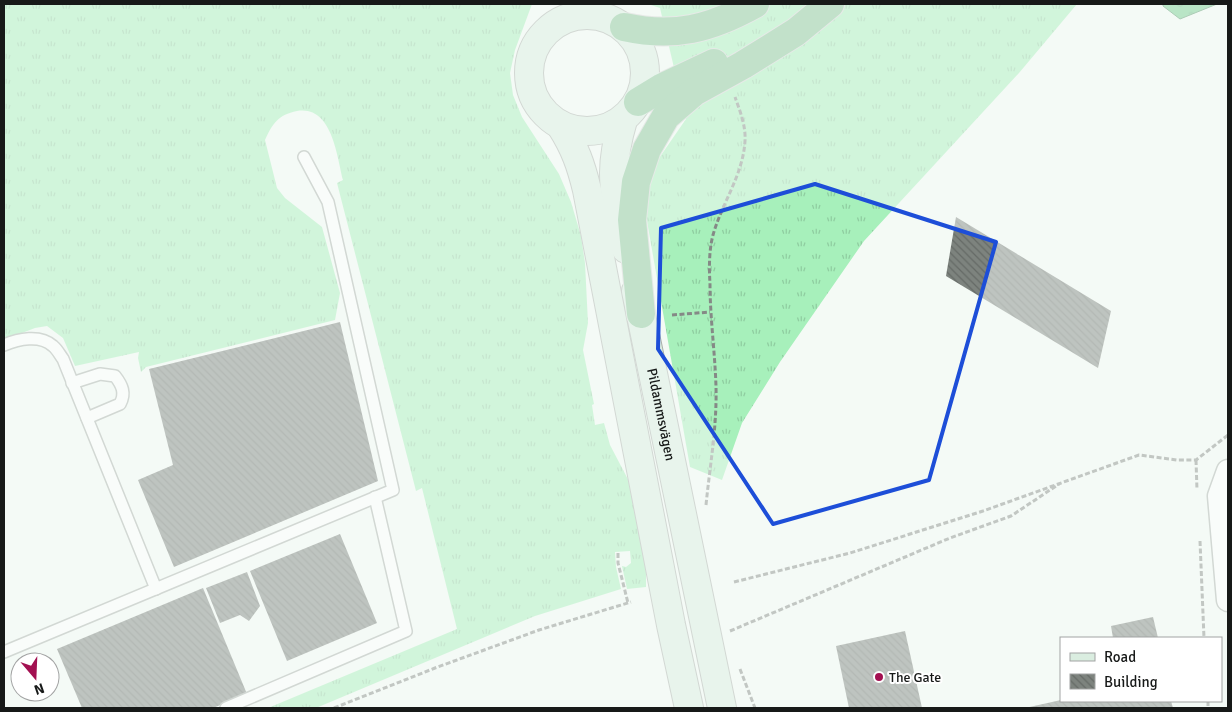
<svg xmlns="http://www.w3.org/2000/svg" width="1232" height="712" viewBox="0 0 1232 712" font-family="Signika,sans-serif">
<defs>
<pattern id="grass-tufts" width="24" height="20" patternUnits="userSpaceOnUse" patternTransform="scale(1.25)"><rect width="24" height="20" fill="#a7f0bb"/><path d="M3 7l-1-3M5 7V3M7 7l1-3M15 17l-1-3M17 17v-4M19 17l1-3" fill="none" stroke="#8fcda0"/></pattern>
<pattern id="water-ripples" width="26" height="14" patternUnits="userSpaceOnUse" patternTransform="scale(1.25)"><rect width="26" height="14" fill="#71cc8d"/><path d="M2 4q2-2 4 0t4 0M15 11q2-2 4 0t4 0" fill="none" stroke="#61af79"/></pattern>
<pattern id="building-back-hatch" width="6" height="6" patternUnits="userSpaceOnUse" patternTransform="scale(1.25)"><rect width="6" height="6" fill="#7d837e"/><path d="M-1 5l2 2M0 0l6 6M5-1l2 2" fill="none" stroke="#656a66"/></pattern>
</defs>
<rect width="100%" height="100%" fill="#f4faf5"/>
<g fill="url(#grass-tufts)">
<path d="M4,4H532L515,50L510,73L513,95L522,117L559,174L571,202L581,236L585,263L588,323L583,350L594,404L592,405L595,425L604,423L610,445L632,487L646,560V587L627,589L622,566L626,567L631,563L630,551L615,552L616,567L621,589L535,616L316,708H268L457,629L422,488L416,491L337,183L343,180C337,156 332,105 297,111C278,115 273,123 265,140L277,188L285,198L322,227L340,293L335,320L146,367L141,372L138,358L139,352L75,366L63,338L47,326L35,328L4,340Z"/>
<polygon points="648,4 1077,4 1019,73 864,241 780,362 742,423 722,480 690,467 644,204 657,161 686,119 660,8"/>
</g>
<polygon fill="url(#water-ripples)" stroke="#56966a" points="1163,4 1217,4 1180,19 1163,6"/>
<g fill="url(#building-back-hatch)">
<polygon points="956,217 1111,311 1098,368 946,276"/>
<polygon points="340,322 378,481 174,567 138,480 173,465 149,369"/>
<polygon points="340,534 377,623 287,661 250,571"/>
<polygon points="247,572 260,606 249,621 240,615 220,623 206,588"/>
<polygon points="203,588 247,694 213,708 82,708 57,649"/>
<polygon points="1153,617 1158,638 1113,638 1111,626"/>
<polygon points="905,631 922,708 849,708 836,646"/>
<polygon points="1061,700 1171,701 1173,708 1025,708"/>
</g>
<g fill="none" stroke-linecap="round" stroke-linejoin="round">
<defs>
<g id="service">
<path d="M4,345C18,339 40,334 53,346C57,349 60,355 63,359L156,589"/>
<path d="M72,383L100,374L115,376C122,385 126,393 120,404L87,418"/>
<polyline points="4,652 393,490 328,202 304,157"/>
<polyline points="226,708 406,631 375,497"/>
</g>
<polyline id="minor" points="1228,471 1219,496 1228,600"/>
<g id="secondary">
<circle cx="587" cy="73" r="58"/>
<path d="M623,120C618,137 614,155 614,173C614,198 621,225 626,249"/>
<path d="M561,126C575,148 581,165 587,190L671,625L689,708"/>
<path id="s1" d="M636,291L722,708"/>
</g>
<g id="motorway">
<path d="M624,27C674,38 710,29 755,4"/>
<polyline points="638,102 661,88 714,63"/>
<polyline points="641,314 632,220 636,182 647,149 666,116 694,92 743,65 796,32 830,4"/>
</g>
</defs>
<use href="#service" stroke="#a9afaa" stroke-width="14"/>
<use href="#minor" stroke="#a9afaa" stroke-width="25"/>
<use href="#secondary" stroke="#a9afaa" stroke-width="30"/>
<use href="#motorway" stroke="#d5d6d5" stroke-width="30"/>
<g stroke="#858986" stroke-width="3" stroke-dasharray="5 2.5" stroke-linecap="butt">
<polyline points="672,315 710,312"/>
<polyline points="1196,460 1197,490"/>
<path d="M706,505C710,465 717,427 716,387C715,352 710,318 710,284C709,268 709,250 713,235C722,203 743,175 745,141C746,126 740,111 735,97"/>
<polyline points="1200,541 1204,638"/>
<polyline points="618,553 618,563 628,603"/>
<polyline points="734,582 850,553 983,511 1139,455 1177,460 1196,460 1228,435"/>
<polyline points="730,631 950,538 1011,516 1059,484"/>
<polyline points="740,669 755,708"/>
<polyline points="1208,701 1208,708"/>
<polyline points="334,708 435,668 539,630 631,602"/>
</g>
<use href="#service" stroke="#fff" stroke-width="11"/>
<use href="#minor" stroke="#fff" stroke-width="22"/>
<use href="#secondary" stroke="#daede0" stroke-width="28"/>
<use href="#motorway" stroke="#85c496" stroke-width="28"/>
</g>
<path d="M0 0H1232V712H0ZM815,184L996,242L929,480L773,524L658,349L661,228Z" fill="#f4faf5" fill-opacity=".55" fill-rule="evenodd"/>
<path fill="none" stroke="#1d4ed8" stroke-width="4" stroke-linejoin="round" d="M815,184L996,242L929,480L773,524L658,349L661,228Z"/>
<circle fill="#a31051" stroke="#fff" stroke-width="2" cx="879" cy="677" r="5"/>
<g text-anchor="middle" stroke-width="4" stroke-linejoin="round" paint-order="stroke">
<g font-size="14" fill="#171918" stroke="#fff">
<text dy="5" stroke="none"><textPath href="#s1" startOffset="126">Pildammsvägen</textPath></text>
</g>
<g font-size="14" fill="#171918" stroke="#fff" text-anchor="start">
<text x="889" y="682">The Gate</text>
</g>
</g>
<rect width="1232" height="712" fill="none" stroke="#171918" stroke-width="10"/>
<rect x="1060" y="637" width="162" height="65" fill="#ffffff" stroke="#a2a3a3"/>
<rect x="1070" y="653" width="25" height="8" fill="#daede0" stroke="#a2a3a3"/>
<text x="1104" y="662" font-size="15" fill="#171918">Road</text>
<rect x="1070" y="674" width="25" height="15" fill="url(#building-back-hatch)" stroke="#a2a3a3"/>
<text x="1104" y="687" font-size="15" fill="#171918">Building</text>
<g transform="translate(35 677) rotate(161)"><circle r="24" fill="#ffffff" stroke="#a2a3a3"/>
<path d="M0-4L9 19L0 12L-9 19Z" fill="#a31051"/>
<text y="-8" font-size="14" font-weight="bold" text-anchor="middle" fill="#171918">N</text>
</g>
</svg>
